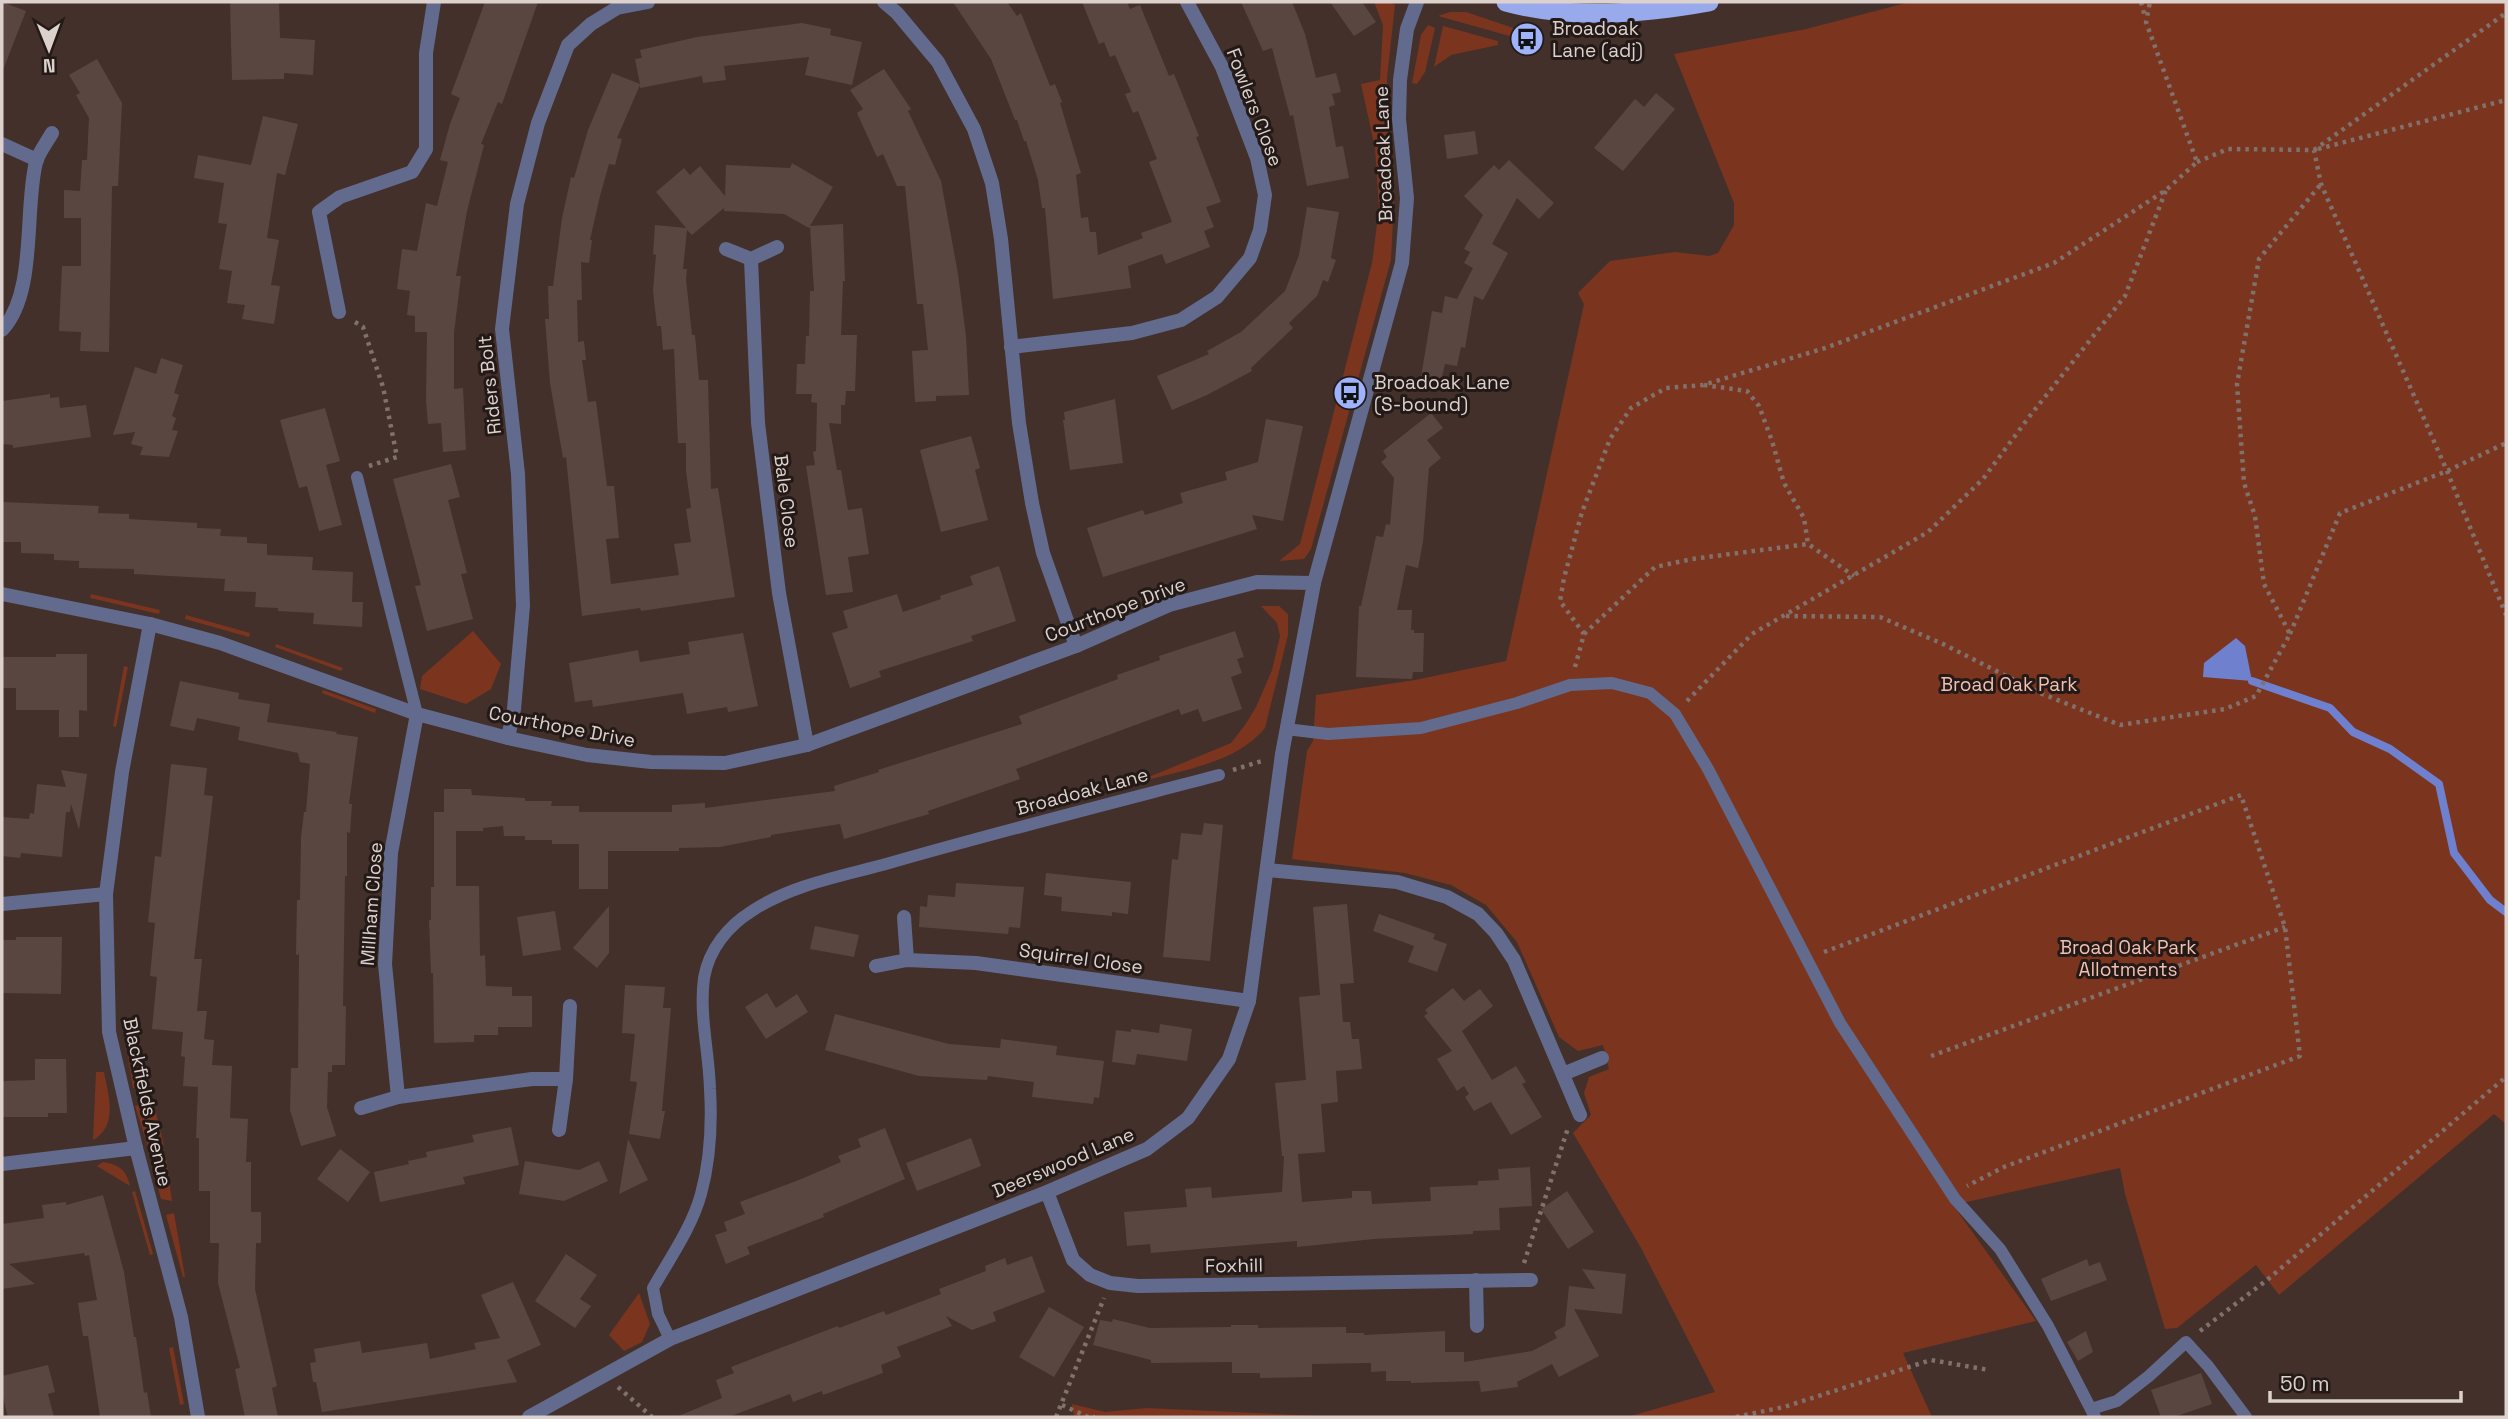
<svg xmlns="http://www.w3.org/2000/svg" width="2508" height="1419" viewBox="0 0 2508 1419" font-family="'Space Grotesk',sans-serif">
<rect width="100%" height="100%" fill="#43302a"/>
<g fill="#7b341e">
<polygon points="1374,2 1391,2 1395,5 1387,78 1387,119 1394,201 1391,260 1311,549 1304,559 1279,561 1300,544 1372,263 1379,209 1375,148 1361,84 1380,80 1383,25"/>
<polygon points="1910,2 2506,2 2506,1124 2494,1114 2279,1295 2256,1265 2177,1328 2165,1329 2125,1194 2120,1168 1953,1205 2036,1321 1903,1353 1932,1417 1627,1417 1715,1392 1641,1248 1573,1133 1591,1115 1584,1093 1589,1077 1609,1069 1603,1045 1578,1051 1559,1037 1517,942 1486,905 1451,885 1405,873 1292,859 1307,751 1313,741 1316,695 1415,680 1506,661 1584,304 1578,293 1610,261 1675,252 1709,256 1718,253 1734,225 1734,203 1674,54 1806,29"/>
<polygon points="1450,12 1466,12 1528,33 1524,40 1438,16"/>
<polygon points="1428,25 1435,28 1425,72 1417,84 1412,83 1421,35"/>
<polygon points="1443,26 1498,41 1498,45 1451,55 1434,67"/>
<polygon points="91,594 160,610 159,614 90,598"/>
<path d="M1261,606H1279L1288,614V635L1265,728C1236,763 1186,769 1144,781V779L1231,743L1245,725L1256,707L1272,670L1280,636L1277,623Z"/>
<polygon points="186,615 250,633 249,637 185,619"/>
<polygon points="473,631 501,664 491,689 466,704 420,689 422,676"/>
<polygon points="276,644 343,668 341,671 275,647"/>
<polygon points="124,666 128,667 116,727 113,726"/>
<polygon points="323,690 376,709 375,713 322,693"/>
<polygon points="138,1049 150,1089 133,1088 127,1051"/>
<path d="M96,1072H104C108,1094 119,1126 93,1140Z"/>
<polygon points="153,1101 164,1146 148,1147 135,1106"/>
<polygon points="166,1158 172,1201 161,1199 151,1162"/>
<path d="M103,1162C119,1165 126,1169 130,1186L97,1166Z"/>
<polygon points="135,1191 153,1254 150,1255 132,1192"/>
<polygon points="174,1213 185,1277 183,1277 166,1215"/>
<polygon points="639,1293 650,1324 642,1342 624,1351 609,1335"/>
<polygon points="173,1347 184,1404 180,1405 169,1348"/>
<polygon points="1072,1404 1105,1412 1147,1408 1342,1417 1074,1417"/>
</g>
<polygon fill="#6e80ce" points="2236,638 2245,646 2252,681 2203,677 2204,663"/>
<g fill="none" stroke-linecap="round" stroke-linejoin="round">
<polyline stroke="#6e80ce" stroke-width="8" points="2252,681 2330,708 2353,732 2390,749 2439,784 2454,853 2490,900 2506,912"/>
</g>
<g fill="#5a4640">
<polygon points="2,2 26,11 3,70 2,70"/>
<polygon points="230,2 279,2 280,38 315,40 313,75 284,73 284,79 232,80"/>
<polygon points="485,2 538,2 502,104 498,102 481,144 484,145 467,211 456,276 461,276 454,333 454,389 463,388 466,450 443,452 441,423 428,424 426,400 427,332 415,332 415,316 407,315 410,291 397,289 402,249 417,251 426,203 437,206 448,162 440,160 450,124 460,98 451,94"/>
<polygon points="953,2 1007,2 1017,16 1021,13 1050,86 1055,84 1062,102 1060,103 1081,173 1076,175 1081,218 1088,217 1090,232 1096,232 1098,255 1143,238 1141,233 1172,222 1149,162 1157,159 1138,111 1133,113 1125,94 1131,92 1115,55 1110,57 1104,42 1099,44 1082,2 1127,2 1130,9 1140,5 1169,76 1174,74 1199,136 1196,137 1221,202 1206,207 1214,227 1204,231 1210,247 1166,264 1162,254 1128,266 1131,288 1053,299 1045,208 1042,208 1038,180 1026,141 1024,141 1017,120 1015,120 991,59"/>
<polygon points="1241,2 1292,2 1305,34 1316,78 1336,73 1341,92 1332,94 1335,105 1329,107 1336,147 1343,146 1349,178 1307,186 1293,115 1290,116 1272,48 1263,51"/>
<polygon points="1330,2 1362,2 1376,22 1354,36"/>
<polygon points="802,23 831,29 830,35 862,42 852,85 805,75 809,57 724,66 726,80 703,83 702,76 640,88 640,85 617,138 622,139 615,165 609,164 600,196 590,240 592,240 589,263 581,262 582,300 577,300 578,342 584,341 586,360 582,360 588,402 596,401 607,486 614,486 619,538 606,539 611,584 679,575 674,544 691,542 686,509 691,508 686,471 686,443 678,443 674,349 663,350 661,326 657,326 653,291 656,255 653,254 655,225 686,228 656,192 684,168 690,175 700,166 725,196 726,165 790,168 792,163 833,187 810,226 843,224 845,281 843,281 841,335 857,335 855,391 846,391 845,405 841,405 841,424 829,423 837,470 841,470 848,510 862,508 869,554 848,557 853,592 826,595 806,466 815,465 813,452 816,451 817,403 811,402 812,394 796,394 797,364 805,364 806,336 809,336 810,291 814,291 810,227 809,228 784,214 724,211 724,208 692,235 687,230 683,269 687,269 686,279 692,335 695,335 699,380 708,380 711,489 718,488 735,597 641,611 640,608 582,616 566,457 563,458 550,383 545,319 549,319 548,286 553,286 562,218 571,177 574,178 588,130 612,73 640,84 635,59 642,58 640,50 697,37"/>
<polygon points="97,59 122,103 118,186 112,186 109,352 80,351 81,332 59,331 62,266 81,266 81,218 64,218 64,190 80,191 82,160 87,160 89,118 76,95 80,93 69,75"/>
<polygon points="884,69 911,109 908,111 941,181 958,274 966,336 969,395 936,396 936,401 915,402 912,351 928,350 923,304 917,304 905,186 897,186 883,154 877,157 857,113 863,109 850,90"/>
<polygon points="1656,93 1675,109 1623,171 1594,148 1635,99 1644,107"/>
<polygon points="263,116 298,124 285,175 277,173 267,238 279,240 271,285 280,286 274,324 242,319 245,305 227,303 232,271 219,269 227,224 218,223 224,183 194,178 198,155 251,165"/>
<polygon points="1475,131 1478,154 1447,159 1444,135"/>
<polygon points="1509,160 1554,203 1539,219 1517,198 1492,244 1508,253 1483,300 1474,296 1465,348 1461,347 1457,366 1445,364 1441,381 1421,377 1432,311 1442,313 1445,296 1457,299 1473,268 1464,263 1470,252 1464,249 1483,215 1464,196 1494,165 1499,170"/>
<polygon points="1307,207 1339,212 1331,258 1336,260 1328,282 1323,280 1317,296 1289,323 1293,328 1251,368 1252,371 1207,395 1172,410 1157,376 1209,354 1207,351 1241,332 1285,291 1299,255"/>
<polygon points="161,358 183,365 174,393 179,395 172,416 176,418 172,430 178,431 169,457 140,455 143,447 131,444 135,432 113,435 135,367 156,374"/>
<polygon points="50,394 50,398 59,397 60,408 86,405 91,437 13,448 13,445 2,444 2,401"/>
<polygon points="1115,399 1123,463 1070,470 1063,420 1065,420 1064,412"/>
<polygon points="325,408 340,461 326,465 342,525 319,531 307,486 299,488 280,420"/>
<polygon points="1431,413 1443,428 1427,440 1441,458 1429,468 1423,542 1418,568 1406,565 1397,610 1412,610 1411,630 1414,630 1414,633 1424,633 1423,672 1413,672 1412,679 1356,677 1359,606 1361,606 1376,536 1383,537 1386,524 1390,525 1394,478 1381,462 1387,457 1383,451"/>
<polygon points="1266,419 1303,426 1283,521 1252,515 1257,529 1103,577 1087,528 1143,510 1145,515 1183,503 1180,493 1227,480 1225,472 1258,462"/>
<polygon points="971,436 980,468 975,470 988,520 941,532 920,450"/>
<polygon points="451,464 460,497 448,500 467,573 461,574 473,619 427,631 415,586 421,585 393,479"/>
<polygon points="2,502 99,506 98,513 129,514 129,519 197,523 197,528 221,529 220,536 247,537 247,543 267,544 267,555 313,557 312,570 353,572 352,602 363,602 362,627 313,624 314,613 278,611 278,608 255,607 256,592 224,591 225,579 134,574 134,569 79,568 79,561 54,560 54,554 21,553 21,542 2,542"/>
<polygon points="999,566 1016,621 971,636 973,641 879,671 881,677 850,688 832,633 848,628 843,611 897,594 903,612 941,599 940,596 973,585 970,576"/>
<polygon points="1235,631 1244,657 1237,659 1242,673 1231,677 1242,709 1203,722 1198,709 1181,715 1179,709 1016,769 1020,779 928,811 929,814 844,839 840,824 771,835 771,837 720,847 679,848 679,851 608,851 608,889 579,889 579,844 552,844 552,840 525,840 525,836 504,836 503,826 483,828 483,831 456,831 456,886 479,886 480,956 485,955 486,986 512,987 512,996 532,996 532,1027 498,1027 498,1035 474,1035 474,1042 434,1043 433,973 431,973 429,920 431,920 431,887 434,887 434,812 444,812 444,789 471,789 472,795 525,798 525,801 552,801 551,806 579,806 579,812 672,812 672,805 705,803 705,808 835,791 834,786 879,772 878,770 1022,724 1019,716 1118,679 1117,675 1160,660 1159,656"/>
<polygon points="743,633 758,706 728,712 727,707 687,714 683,693 593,707 592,700 575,702 569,663 638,650 640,662 690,654 688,642"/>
<polygon points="56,654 87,654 87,711 79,710 79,737 59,737 59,710 16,710 16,688 2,688 2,657 56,657"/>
<polygon points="180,681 239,693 238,699 270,704 267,722 337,732 336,734 358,737 349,804 352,804 350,833 347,832 347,876 345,876 343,1006 346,1006 345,1065 332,1065 332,1072 328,1072 327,1107 336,1136 301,1146 290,1110 291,1068 298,1068 299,954 296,955 297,900 300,900 301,837 304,812 306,812 310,764 300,762 298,753 238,740 240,727 197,718 194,731 170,726"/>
<polygon points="171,764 207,768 204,795 213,796 194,959 202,959 197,1011 207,1011 204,1039 214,1040 212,1065 232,1066 230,1118 248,1119 246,1162 251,1162 251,1212 261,1212 261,1243 256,1243 255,1289 277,1386 272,1388 278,1417 245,1417 235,1369 240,1368 218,1283 219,1243 210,1243 210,1191 199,1191 199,1138 196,1138 198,1087 183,1086 185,1057 181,1056 183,1032 152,1029 157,977 150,976 155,923 148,922 155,856 161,857"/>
<polygon points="61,770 87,774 79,830 71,804 70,812 66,812 62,857 21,853 20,858 2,856 2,817 29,819 30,813 34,814 37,784 66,787"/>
<polygon points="1204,823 1223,825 1210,961 1163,957 1172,859 1178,860 1181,833 1202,835"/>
<polygon points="1046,873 1131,882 1128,914 1112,912 1112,916 1061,911 1062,897 1044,895"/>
<polygon points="956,883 1024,887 1020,928 1009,927 1008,934 919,927 920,906 927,907 928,895 955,897"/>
<polygon points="1347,904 1354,983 1340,984 1343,1022 1350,1022 1352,1039 1359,1039 1362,1069 1336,1071 1338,1102 1321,1104 1325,1152 1298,1154 1302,1202 1352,1198 1352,1191 1371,1191 1372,1204 1431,1201 1430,1187 1478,1185 1478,1181 1499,1180 1498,1169 1530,1167 1532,1206 1499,1208 1500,1230 1473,1231 1473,1234 1374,1239 1297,1247 1297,1241 1151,1253 1150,1244 1127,1246 1124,1212 1187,1207 1185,1189 1211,1187 1212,1198 1282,1192 1284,1156 1282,1156 1275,1083 1306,1080 1299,997 1320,995 1313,907"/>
<polygon points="609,906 609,953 597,968 573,948"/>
<polygon points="555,911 561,950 523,956 517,917"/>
<polygon points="1379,914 1435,934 1433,939 1447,944 1437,972 1408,962 1414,946 1373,931"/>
<polygon points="815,926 859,935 854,957 810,949"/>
<polygon points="16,937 62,937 61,994 2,993 2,940 16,940"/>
<polygon points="625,985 665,987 663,1008 671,1008 662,1111 665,1111 660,1139 629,1134 637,1082 630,1081 635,1034 622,1033"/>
<polygon points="1453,988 1464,1001 1480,989 1493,1006 1462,1031 1492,1080 1516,1066 1526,1082 1522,1084 1542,1117 1511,1135 1491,1102 1474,1111 1465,1097 1469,1094 1464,1086 1457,1091 1437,1059 1452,1051 1424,1016 1428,1013 1425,1010"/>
<polygon points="767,993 776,1008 797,994 808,1012 766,1039 745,1007"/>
<polygon points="835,1014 949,1044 1000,1048 1001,1039 1057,1046 1056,1055 1104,1061 1099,1098 1094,1097 1093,1104 1032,1097 1034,1082 988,1076 987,1080 919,1076 825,1050"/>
<polygon points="1160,1024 1192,1029 1187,1061 1137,1054 1135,1065 1112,1062 1116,1030 1131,1032 1131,1029 1159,1033"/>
<polygon points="35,1059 66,1059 67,1113 48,1113 48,1117 2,1117 2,1081 35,1080"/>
<polygon points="511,1127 519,1165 463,1177 465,1184 380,1202 374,1172 409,1164 408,1161 427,1157 426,1152 474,1142 472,1135"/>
<polygon points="885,1128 905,1179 823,1214 824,1217 747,1247 750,1254 726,1264 715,1235 727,1231 724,1222 745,1214 740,1202 799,1180 841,1162 838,1156 861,1147 858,1139"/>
<polygon points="971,1138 981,1166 917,1191 906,1163"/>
<polygon points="628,1139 648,1180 619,1194"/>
<polygon points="340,1149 370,1172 348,1202 317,1179"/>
<polygon points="525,1161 579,1170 599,1161 608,1181 564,1201 519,1194"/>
<polygon points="1567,1191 1594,1232 1568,1249 1541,1209"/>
<polygon points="103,1195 124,1272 134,1337 136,1337 144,1393 147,1392 151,1417 100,1417 88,1336 83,1336 78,1303 97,1300 89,1255 85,1256 84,1253 9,1264 35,1284 2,1289 2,1224 44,1218 42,1205 66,1202 66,1205"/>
<polygon points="566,1254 597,1275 580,1299 591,1306 575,1328 535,1301"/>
<polygon points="1032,1256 1045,1292 993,1312 996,1321 972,1330 946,1316 952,1326 897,1347 901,1357 881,1365 883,1373 823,1395 822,1391 793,1402 790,1394 728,1417 676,1417 722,1398 716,1380 734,1373 731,1367 838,1326 839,1328 884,1311 886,1315 941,1294 939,1289 986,1271 985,1266 1005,1258 1007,1265"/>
<polygon points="2087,1259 2089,1266 2100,1262 2107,1280 2051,1301 2041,1279"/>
<polygon points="1582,1269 1626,1274 1622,1314 1574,1309 1599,1356 1559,1377 1552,1364 1517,1382 1518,1387 1481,1392 1479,1381 1411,1383 1411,1381 1386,1381 1386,1371 1371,1372 1371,1363 1312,1364 1312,1377 1260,1378 1260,1373 1232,1373 1232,1362 1151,1363 1151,1360 1093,1345 1100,1320 1112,1322 1113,1319 1150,1328 1231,1327 1231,1325 1258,1325 1258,1328 1346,1327 1346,1333 1364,1333 1364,1335 1445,1331 1445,1352 1464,1352 1464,1362 1532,1351 1557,1338 1554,1332 1565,1326 1569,1286 1595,1289"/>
<polygon points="513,1282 541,1345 507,1360 517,1382 322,1412 316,1382 313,1382 310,1363 316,1362 314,1349 360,1341 362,1353 427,1343 430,1359 476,1349 474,1343 500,1338 481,1295"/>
<polygon points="1049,1307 1084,1327 1054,1377 1019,1357"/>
<polygon points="2086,1331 2093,1352 2078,1361 2067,1342"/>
<polygon points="48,1365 55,1392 48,1394 54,1417 8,1417 2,1393 2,1376"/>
<polygon points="2201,1373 2212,1404 2174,1417 2161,1417 2151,1390"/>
</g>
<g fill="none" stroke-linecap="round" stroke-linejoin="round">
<g stroke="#81716c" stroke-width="4.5" stroke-dasharray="3.5 5" stroke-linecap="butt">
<polyline points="2141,2 2145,17"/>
<polyline points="2318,149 2506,100"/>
<polyline points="2314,150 2506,13"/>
<polyline points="2197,162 2228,149 2314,150 2321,184 2447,471 2506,615"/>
<polyline points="355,322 363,327 383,387 397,457 369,466"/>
<polyline points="1704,385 1747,391 1759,406 1772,441 1784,483 1804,518 1808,544"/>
<polyline points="1786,616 1880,617 1943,644 2040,693 2120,725 2225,709 2256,696 2290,634 2264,584 2255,516 2244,483 2237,384 2259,259 2321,184"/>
<polyline points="1584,634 1655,567 1692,559 1808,544 1854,576"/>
<polyline points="2290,634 2340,513 2447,471 2506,443"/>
<polyline points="1575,667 1584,634 1560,601 1564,578 1582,512 1610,439 1631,408 1666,388 1703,385 1825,348 2054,263 2166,190 2197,162 2146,22 2150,2"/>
<polyline points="1687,701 1752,634 1928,532 1983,479 2029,417 2125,296 2166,190"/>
<polyline points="1233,770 1262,761"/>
<polyline points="1824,952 2241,795 2285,927 2300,1056 2004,1167 1967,1186"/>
<polyline points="1931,1056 2285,927"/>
<polyline points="1524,1263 1568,1128"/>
<polyline points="2200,1331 2267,1280 2506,1077"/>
<polyline points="618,1387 652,1417"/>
<polyline points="1062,1405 1088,1417 1095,1417"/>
<polyline points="1056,1417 1104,1298"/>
<polyline points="1736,1417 1784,1407 1931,1360 1989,1370"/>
</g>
<g stroke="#626b8d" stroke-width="12">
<polyline points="357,477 417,714"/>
<polyline points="1286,729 1328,734 1421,728 1517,703 1570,685 1612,683 1650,693 1675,714 1708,769 1840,1023 1955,1199 2000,1249 2048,1326 2095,1417"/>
<path d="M670,1339L658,1314L653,1288C670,1258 692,1227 701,1194C710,1161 712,1123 710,1089C709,1052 699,1015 704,978C709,949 728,926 752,911C791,885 842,876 886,864C997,832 1108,804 1219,775"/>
<polyline points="2091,1409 2117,1401 2149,1376 2186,1342 2208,1366 2246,1417"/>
</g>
<g stroke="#626b8d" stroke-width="14">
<polyline points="884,2 897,13 938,62 974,129 992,183 1001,239 1019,423 1032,503 1043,553 1076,646"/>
<polyline points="2,144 37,160"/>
<polyline points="726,249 751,259 777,247"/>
<polyline points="751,259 758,423 779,593 807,745"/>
<polyline points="339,312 319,212 340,197 412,172 426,149 426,53 434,2"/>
<path d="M2,330C37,293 24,210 36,162C39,152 47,142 52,133"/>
<polyline points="1011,347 1132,333 1181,320 1217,297 1250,258 1260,230 1265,195 1257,158 1222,67 1187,2"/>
<polyline points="2,594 150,624 220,643 417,714 508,738 587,755 651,762 725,763 807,745 1076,646 1169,605 1257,582 1314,583"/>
<polyline points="150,624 122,772 106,894 109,1032 136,1148 181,1317 198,1417"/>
<polyline points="417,714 391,853 385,964 398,1097 532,1079 566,1079"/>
<polyline points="508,738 514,709 523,606 518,474 502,329 517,204 538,123 568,45 591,24 617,8 648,2"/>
<polyline points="1268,870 1397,882 1447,897 1478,914 1496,933 1514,960 1580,1115"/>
<polyline points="2,904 106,894"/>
<polyline points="904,917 907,960"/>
<polyline points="876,966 907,960 976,963 1249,1001"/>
<polyline points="1563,1074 1602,1058"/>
<polyline points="361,1108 398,1097"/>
<polyline points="559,1130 566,1079 570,1006"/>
<polyline points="2,1164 136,1148"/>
<polyline points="1047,1192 1073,1260 1090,1275 1110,1283 1138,1286 1531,1280"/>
<polyline points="1476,1280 1477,1326"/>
<polyline points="529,1417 670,1339 1047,1192 1147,1149 1188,1118 1229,1059 1249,1001 1282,754 1314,583 1402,263 1407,198 1399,119 1400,80 1407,29 1417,2"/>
</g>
<path stroke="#98aaec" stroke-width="19" d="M1506,2C1572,20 1642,14 1709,2"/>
</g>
<defs>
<symbol id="bus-disc" viewBox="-11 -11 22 22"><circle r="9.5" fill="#9fb3fd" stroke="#231a18"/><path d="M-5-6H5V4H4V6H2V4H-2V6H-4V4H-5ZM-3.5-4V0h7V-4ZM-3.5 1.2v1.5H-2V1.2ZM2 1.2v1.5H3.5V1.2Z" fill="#111"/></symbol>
</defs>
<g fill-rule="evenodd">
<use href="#bus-disc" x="1508" y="20" width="38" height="38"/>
<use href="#bus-disc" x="1331" y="374" width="38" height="38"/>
</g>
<g text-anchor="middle" stroke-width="6" stroke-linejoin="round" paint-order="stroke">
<g font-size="19" fill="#ddd1cd" stroke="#231a18" text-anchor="start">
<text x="1552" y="35">Broadoak<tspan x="1552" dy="22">Lane (adj)</tspan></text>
<text x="1374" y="389">Broadoak Lane<tspan x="1374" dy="22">(S-bound)</tspan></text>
</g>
<g font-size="19" fill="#ddd1cd" stroke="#231a18">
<text transform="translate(1255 107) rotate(69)" y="7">Fowlers Close</text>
<text transform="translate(1383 154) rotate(-92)" y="7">Broadoak Lane</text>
<text transform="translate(489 385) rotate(-96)" y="7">Riders Bolt</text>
<text transform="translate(787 501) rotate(83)" y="7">Bale Close</text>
<text transform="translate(1115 609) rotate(-21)" y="7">Courthope Drive</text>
<text transform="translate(562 726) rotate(11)" y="7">Courthope Drive</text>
<text transform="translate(1082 791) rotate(-15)" y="7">Broadoak Lane</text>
<text transform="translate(371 904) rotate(-86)" y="7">Millham Close</text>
<text transform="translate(1081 958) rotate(8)" y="7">Squirrel Close</text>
<text transform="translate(148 1102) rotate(78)" y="7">Blackfields Avenue</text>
<text transform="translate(1063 1162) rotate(-23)" y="7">Deerswood Lane</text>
<text transform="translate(1234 1265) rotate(-1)" y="7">Foxhill</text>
</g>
<g font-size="19" fill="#f1c0b1" stroke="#231a18">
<text x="2009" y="691">Broad Oak Park</text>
<text x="2128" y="954">Broad Oak Park<tspan x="2128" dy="22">Allotments</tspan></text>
</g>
</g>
<rect width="2508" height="1419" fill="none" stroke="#ddd1cd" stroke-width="7"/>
<g transform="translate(49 49) rotate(179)" stroke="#231a18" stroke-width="5" paint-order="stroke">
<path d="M0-5L12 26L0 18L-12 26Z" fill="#ddd1cd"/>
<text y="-10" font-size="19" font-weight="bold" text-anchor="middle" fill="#ddd1cd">N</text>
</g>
<path d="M2270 1391v10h191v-10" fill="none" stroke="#ddd1cd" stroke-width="3.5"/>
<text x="2280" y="1391" font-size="21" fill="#ddd1cd" stroke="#231a18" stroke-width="5" paint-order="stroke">50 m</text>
</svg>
